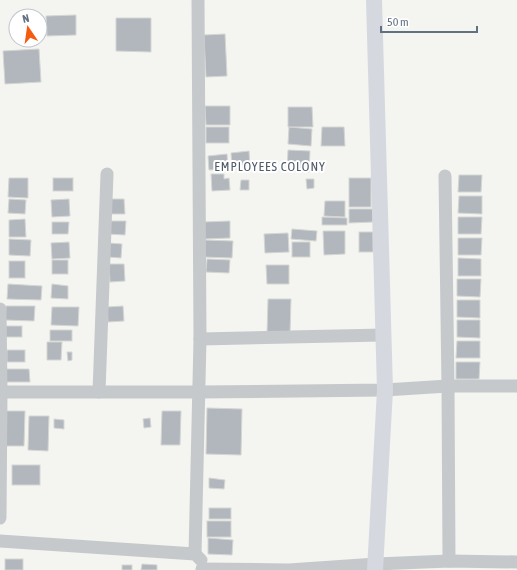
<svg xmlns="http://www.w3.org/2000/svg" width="517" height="570" viewBox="0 0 517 570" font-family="'Asap Condensed',sans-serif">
<rect width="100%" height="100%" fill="#f4f5f0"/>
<g fill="#b1b7bd" stroke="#d5d6d3">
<polygon points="76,15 76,35 47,36 46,16"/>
<polygon points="116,18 151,18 151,52 116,51"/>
<polygon points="225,34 227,76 206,77 204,35"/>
<polygon points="39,49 41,82 5,84 3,51"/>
<polygon points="205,106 230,106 230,125 206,125"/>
<polygon points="288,107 312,107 313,127 288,127"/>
<rect x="206" y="127" width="23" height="16"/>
<polygon points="289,127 312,129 311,146 288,144"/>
<polygon points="322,127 344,127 345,146 321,146"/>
<polygon points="288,150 310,151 309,172 287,171"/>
<polygon points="249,151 250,168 232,169 231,153"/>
<polygon points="227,154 228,169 209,170 208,156"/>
<polygon points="211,174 224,174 224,179 229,178 230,190 212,191"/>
<polygon points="459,175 482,175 481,192 458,192"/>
<polygon points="9,178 28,178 28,198 8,197"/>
<rect x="53" y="178" width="20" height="13"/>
<rect x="349" y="178" width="22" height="29"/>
<polygon points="306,179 314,179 314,188 307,189"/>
<polygon points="241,180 249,180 249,190 240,190"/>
<polygon points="459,196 482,196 482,214 458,213"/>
<polygon points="9,199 26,200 25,214 8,213"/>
<polygon points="69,199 70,216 52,217 51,200"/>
<polygon points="109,199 124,199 125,214 109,214"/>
<polygon points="325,201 345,201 345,217 324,216"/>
<polygon points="349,209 373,209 373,222 349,223"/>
<polygon points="322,217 347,218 347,225 322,225"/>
<polygon points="458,217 482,217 481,234 458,234"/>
<polygon points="25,219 26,237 9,237 9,220"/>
<polygon points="109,221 126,221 125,235 108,234"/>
<polygon points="230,221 230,238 203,239 203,222"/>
<polygon points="52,222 69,222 68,234 52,234"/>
<polygon points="292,229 317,231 316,241 291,239"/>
<polygon points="323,231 345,231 345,254 324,255"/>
<rect x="359" y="232" width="14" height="20"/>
<polygon points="288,233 289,252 265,253 264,234"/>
<polygon points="458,238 482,238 481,255 458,255"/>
<polygon points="9,239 31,240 30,256 9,255"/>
<polygon points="204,240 233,241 232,258 204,257"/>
<polygon points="69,242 70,258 52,259 51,243"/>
<rect x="292" y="242" width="18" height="15"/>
<polygon points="109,243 122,244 121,258 108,257"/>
<polygon points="458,258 481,259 481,276 458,276"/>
<polygon points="207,259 230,260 229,273 206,272"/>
<rect x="52" y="260" width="16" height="14"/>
<rect x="9" y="261" width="16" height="17"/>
<polygon points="109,264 124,264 125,281 110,282"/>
<polygon points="266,265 289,265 289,284 267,284"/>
<polygon points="457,279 481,279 480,297 457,296"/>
<polygon points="8,284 42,286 41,300 7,299"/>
<polygon points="52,284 68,286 68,299 51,298"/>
<polygon points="268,299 291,299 290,333 267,333"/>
<polygon points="457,300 480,300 480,318 457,317"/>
<polygon points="6,306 35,306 34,321 5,320"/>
<polygon points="123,306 124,321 108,322 107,307"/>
<polygon points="52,307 79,307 78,326 51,325"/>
<polygon points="457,320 480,320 480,338 457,337"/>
<rect x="5" y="326" width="17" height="11"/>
<rect x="50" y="330" width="22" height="11"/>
<polygon points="457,341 480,341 480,358 456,358"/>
<polygon points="47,342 62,342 61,360 47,360"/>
<rect x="7" y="350" width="18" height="12"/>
<polygon points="67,352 72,352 72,360 68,361"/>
<polygon points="456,362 480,362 479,379 456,379"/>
<polygon points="4,369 29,369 30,382 4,382"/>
<polygon points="207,408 242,409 241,455 206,454"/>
<polygon points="6,411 25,411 24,446 5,446"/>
<polygon points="162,411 181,411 180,445 161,445"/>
<polygon points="29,416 49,416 48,451 28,450"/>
<polygon points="150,418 151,427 144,428 143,419"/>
<polygon points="54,419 64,420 64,429 54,428"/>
<rect x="12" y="465" width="28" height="20"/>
<polygon points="209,478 225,480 224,489 209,488"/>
<rect x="209" y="508" width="22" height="11"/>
<rect x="207" y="521" width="24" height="16"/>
<polygon points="208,538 233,540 232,555 208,554"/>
<rect x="5" y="559" width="18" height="11"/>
<polygon points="142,564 157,565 157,570 141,570"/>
<rect x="122" y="565" width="10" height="5"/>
</g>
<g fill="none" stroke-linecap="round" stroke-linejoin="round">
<g stroke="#c6c9cc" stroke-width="13">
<polyline points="445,176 448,386 449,561"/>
<polyline points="0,309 1,392 0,518"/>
<polyline points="200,339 383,335"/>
<polyline points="0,392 199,392 385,390 448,386 517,386"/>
<polyline points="99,392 107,174"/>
<polyline points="0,541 195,554 201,560"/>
<polyline points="195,554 200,339 198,0"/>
<polyline points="202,569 289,570 376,564 449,561 517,562"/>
</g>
<polyline stroke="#d5d9df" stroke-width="16" points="374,0 385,390 375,570"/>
</g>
<g text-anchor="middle" stroke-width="4" stroke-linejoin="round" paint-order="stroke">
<g font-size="13" letter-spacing="1" fill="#4f5b69" stroke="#fff">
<text x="270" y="171">EMPLOYEES COLONY</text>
</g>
</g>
<g transform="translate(28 28) rotate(347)"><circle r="19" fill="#ffffff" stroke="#bfc6ce"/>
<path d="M0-3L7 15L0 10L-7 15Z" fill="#f45a10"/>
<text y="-6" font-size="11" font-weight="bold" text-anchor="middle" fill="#607184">N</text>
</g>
<path d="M381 26v6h96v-6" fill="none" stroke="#607184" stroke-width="2"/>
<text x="387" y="26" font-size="12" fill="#607184" stroke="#ffffff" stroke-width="3" paint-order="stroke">50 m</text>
</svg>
